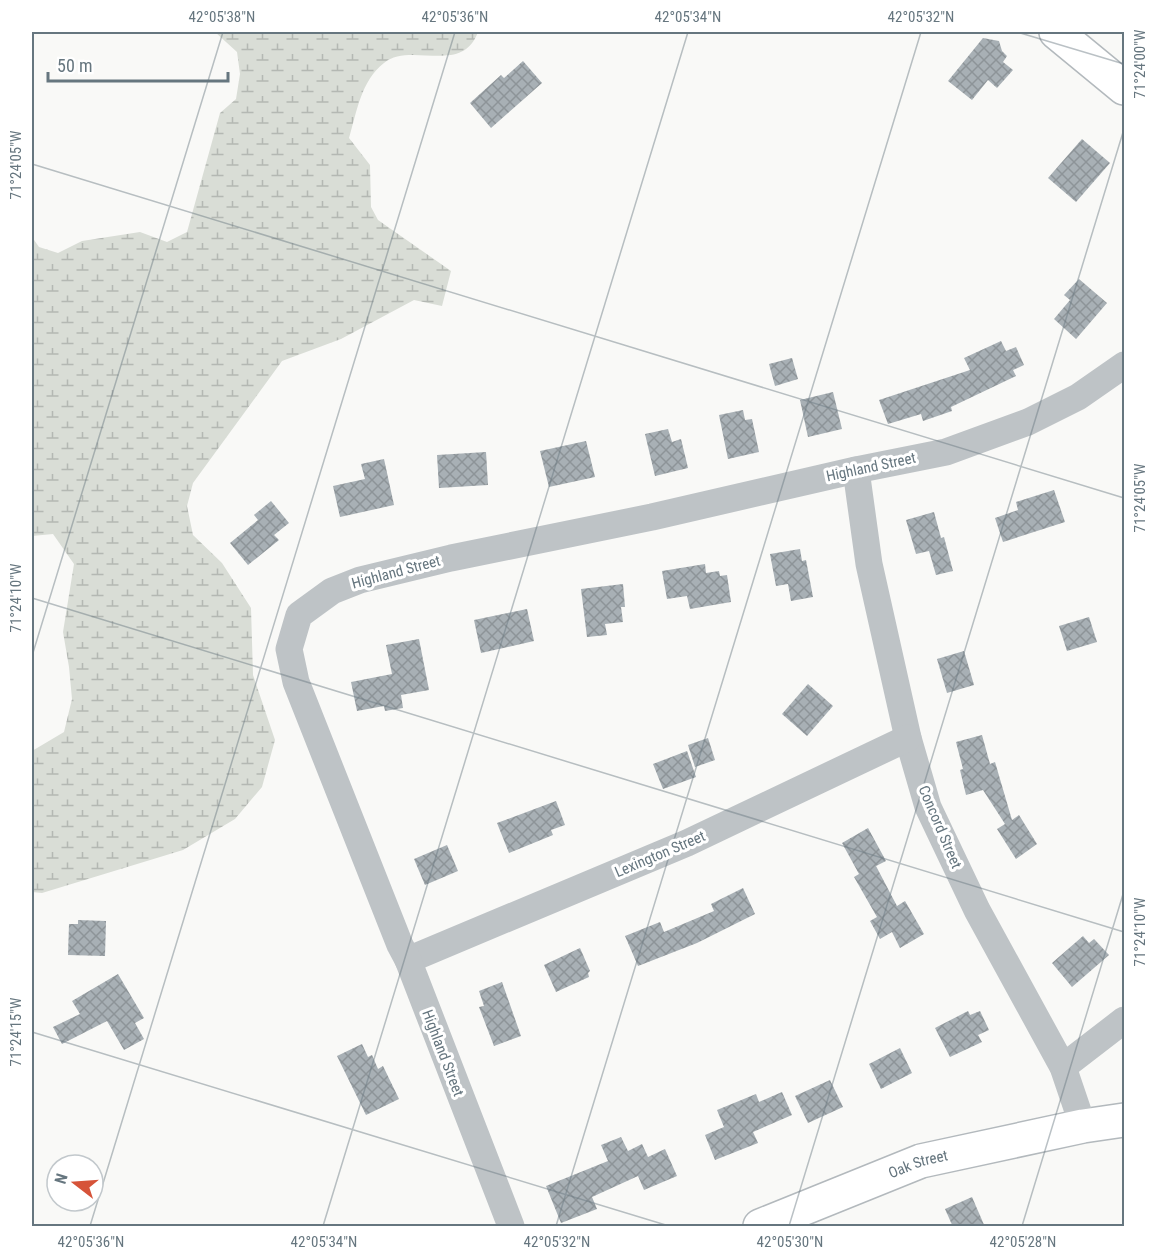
<svg xmlns="http://www.w3.org/2000/svg" width="1156" height="1258" viewBox="0 0 1156 1258" font-family="'Roboto Condensed',sans-serif">
<defs>
<pattern id="wetland-marsh" width="20" height="14" patternUnits="userSpaceOnUse" patternTransform="scale(1.5)"><rect width="20" height="14" fill="#d9ddd6"/><path d="M1 5h8M5 5V1M11 12h8M15 12V8" fill="none" stroke="#b4b8b3"/></pattern>
<pattern id="building-cross-hatch" width="8" height="8" patternUnits="userSpaceOnUse" patternTransform="scale(1.5)"><rect width="8" height="8" fill="#a8b0b5"/><path d="M0 0l8 8M0 8l8-8" fill="none" stroke="#8d9498"/></pattern>
</defs>
<rect width="100%" height="100%" fill="#f9f9f7"/>
<path fill="url(#wetland-marsh)" d="M215,32H478C462,76 410,41 384,63C361,81 357,111 349,138L370,165L371,207L378,220L451,271L442,306L414,300L341,339L282,361L193,483L187,506L193,535L222,563L251,608L253,675L275,740L262,787L235,819L183,850L42,893L32,892V751L64,732L72,699L69,667L63,632L74,564L53,534L32,536V237L39,247L58,253L82,241L140,232L167,242L187,232L220,113L236,99L240,74L237,52Z"/>
<g fill="url(#building-cross-hatch)">
<polygon points="983,38 999,41 1002,51 1007,56 1003,62 1013,70 997,88 988,80 972,100 948,81"/>
<polygon points="523,61 542,83 491,128 470,103 501,75 504,78"/>
<polygon points="1082,139 1110,163 1076,202 1048,178"/>
<polygon points="1079,279 1107,303 1076,339 1054,319 1070,300 1064,295"/>
<polygon points="1001,341 1006,351 1016,347 1024,365 1013,370 1016,376 951,407 952,411 923,421 921,414 888,424 879,400 970,370 964,358"/>
<polygon points="792,358 798,379 775,386 769,364"/>
<polygon points="833,392 842,429 808,437 800,400"/>
<polygon points="743,410 745,420 752,419 759,452 728,459 719,415"/>
<polygon points="668,429 672,442 681,439 688,468 655,476 645,434"/>
<polygon points="586,441 595,477 549,487 540,451"/>
<polygon points="486,452 488,485 439,488 437,455"/>
<polygon points="384,459 394,505 340,517 333,486 365,479 361,464"/>
<polygon points="1054,490 1065,522 1003,542 995,518 1018,510 1016,502"/>
<polygon points="271,501 289,523 274,535 279,540 248,565 230,543 258,520 254,515"/>
<polygon points="934,512 941,538 944,537 953,571 936,575 929,551 916,554 906,520"/>
<polygon points="800,549 802,561 806,560 813,597 791,601 788,584 776,586 770,554"/>
<polygon points="705,564 706,573 719,571 720,576 727,575 731,602 690,609 687,596 667,599 662,571"/>
<polygon points="623,584 625,607 621,607 623,622 605,624 607,635 587,637 581,589"/>
<polygon points="527,609 534,641 481,653 474,620"/>
<polygon points="1089,617 1097,642 1067,651 1059,626"/>
<polygon points="419,639 429,690 401,695 403,708 385,711 384,706 357,711 351,682 392,674 386,645"/>
<polygon points="964,651 974,685 947,693 937,659"/>
<polygon points="808,684 833,706 807,736 782,714"/>
<polygon points="982,735 990,764 995,762 1012,820 1019,815 1037,844 1016,859 997,829 1005,824 983,790 966,795 960,770 963,769 956,742"/>
<polygon points="708,738 715,760 695,767 688,745"/>
<polygon points="687,751 696,777 663,789 653,764"/>
<polygon points="556,801 565,825 551,830 553,835 509,853 497,823"/>
<polygon points="868,828 886,861 876,866 897,906 905,901 924,934 900,948 892,932 880,939 870,921 877,917 854,877 859,874 842,843"/>
<polygon points="447,845 458,871 425,885 414,859"/>
<polygon points="743,888 755,914 697,943 638,966 625,936 660,922 664,932 714,911 711,904"/>
<polygon points="78,920 106,921 105,956 68,955 69,924 78,924"/>
<polygon points="1083,936 1089,943 1094,939 1109,955 1072,987 1052,963"/>
<polygon points="580,948 590,971 588,973 589,977 556,992 544,965"/>
<polygon points="118,974 144,1018 135,1023 144,1039 124,1050 107,1021 62,1044 53,1027 80,1014 72,1001"/>
<polygon points="502,982 521,1036 494,1046 479,1007 484,1006 479,991"/>
<polygon points="968,1011 970,1015 980,1011 989,1030 978,1035 982,1042 950,1057 935,1028"/>
<polygon points="362,1044 368,1057 372,1055 378,1069 383,1066 399,1099 366,1115 337,1056"/>
<polygon points="900,1048 912,1073 881,1089 869,1064"/>
<polygon points="830,1080 843,1107 808,1123 795,1096"/>
<polygon points="782,1092 792,1115 753,1132 758,1143 715,1160 705,1135 724,1127 717,1110 756,1094 759,1102"/>
<polygon points="621,1137 628,1151 642,1144 648,1157 665,1149 677,1176 644,1190 638,1176 592,1197 597,1209 561,1223 546,1186 608,1161 601,1145"/>
<polygon points="972,1197 985,1227 953,1227 945,1209"/>
</g>
<g fill="none" stroke-linecap="round" stroke-linejoin="round">
<defs>
<g id="secondary">
<polyline points="1056,32 1124,88"/>
<path id="s1" d="M760,1226L921,1161L1083,1126L1124,1120"/>
</g>
</defs>
<use href="#secondary" stroke="#b3b9bd" stroke-width="36"/>
<g stroke="#bec3c6" stroke-width="27">
<polyline points="856,470 869,564 908,738 928,807 977,910 1063,1067 1083,1126"/>
<polyline points="408,960 687,843 908,738"/>
<polyline points="1063,1067 1124,1020"/>
<polyline points="511,1226 408,960 400,945 296,682 289,649 299,615 332,591 360,580 451,558 652,517 856,470 946,452 1028,422 1078,397 1124,365"/>
</g>
<use href="#secondary" stroke="#fff" stroke-width="33"/>
</g>
<path fill="none" stroke="#66767f" stroke-width="1.5" stroke-opacity="0.45" d="M1017,32L1124,64M32,164L1124,498M32,598L1124,932M32,656L223,32M32,1032L669,1226M90,1226L455,32M323,1226L688,32M556,1226L921,32M789,1226L1124,129M1022,1226L1124,891"/>
<g text-anchor="middle" stroke-width="6" stroke-linejoin="round" paint-order="stroke">
<g font-size="15" fill="#66767f" stroke="#fff">
<text transform="translate(871 467) rotate(-12)" y="5">Highland Street</text>
<text transform="translate(396 572) rotate(-15)" y="5">Highland Street</text>
<text transform="translate(940 827) rotate(67)" y="5">Concord Street</text>
<text transform="translate(660 854) rotate(-23)" y="5">Lexington Street</text>
<text transform="translate(443 1053) rotate(69)" y="5">Highland Street</text>
<text dy="5" stroke="none"><textPath href="#s1" startOffset="170">Oak Street</textPath></text>
</g>
</g>
<rect width="1156" height="1258" fill="none" stroke="#ffffff" stroke-width="66"/>
<g transform="translate(75 1183) rotate(287)"><circle r="28" fill="#ffffff" stroke="#c2c8cc" stroke-width="1.5"/>
<path d="M0-4.5L10 22L0 15L-10 22Z" fill="#d65339"/>
<text y="-9" font-size="16" font-weight="bold" text-anchor="middle" fill="#66767f">N</text>
</g>
<path d="M48 72v9h180v-9" fill="none" stroke="#66767f" stroke-width="3"/>
<text x="57" y="72" font-size="18" fill="#66767f" stroke="#ffffff" stroke-width="4.5" paint-order="stroke">50 m</text>
<rect x="33" y="33" width="1090" height="1192" fill="none" stroke="#66767f" stroke-width="2"/>
<g font-size="15" text-anchor="middle" fill="#66767f">
<text x="222" y="22">42°05'38"N</text>
<text x="455" y="22">42°05'36"N</text>
<text x="688" y="22">42°05'34"N</text>
<text x="921" y="22">42°05'32"N</text>
<text transform="translate(1140 64) rotate(-90)" y="5">71°24'00"W</text>
<text transform="translate(16 165) rotate(-90)" y="5">71°24'05"W</text>
<text transform="translate(1140 498) rotate(-90)" y="5">71°24'05"W</text>
<text transform="translate(16 598) rotate(-90)" y="5">71°24'10"W</text>
<text transform="translate(1140 932) rotate(-90)" y="5">71°24'10"W</text>
<text transform="translate(16 1032) rotate(-90)" y="5">71°24'15"W</text>
<text x="91" y="1247">42°05'36"N</text>
<text x="324" y="1247">42°05'34"N</text>
<text x="557" y="1247">42°05'32"N</text>
<text x="790" y="1247">42°05'30"N</text>
<text x="1023" y="1247">42°05'28"N</text>
</g>
</svg>
